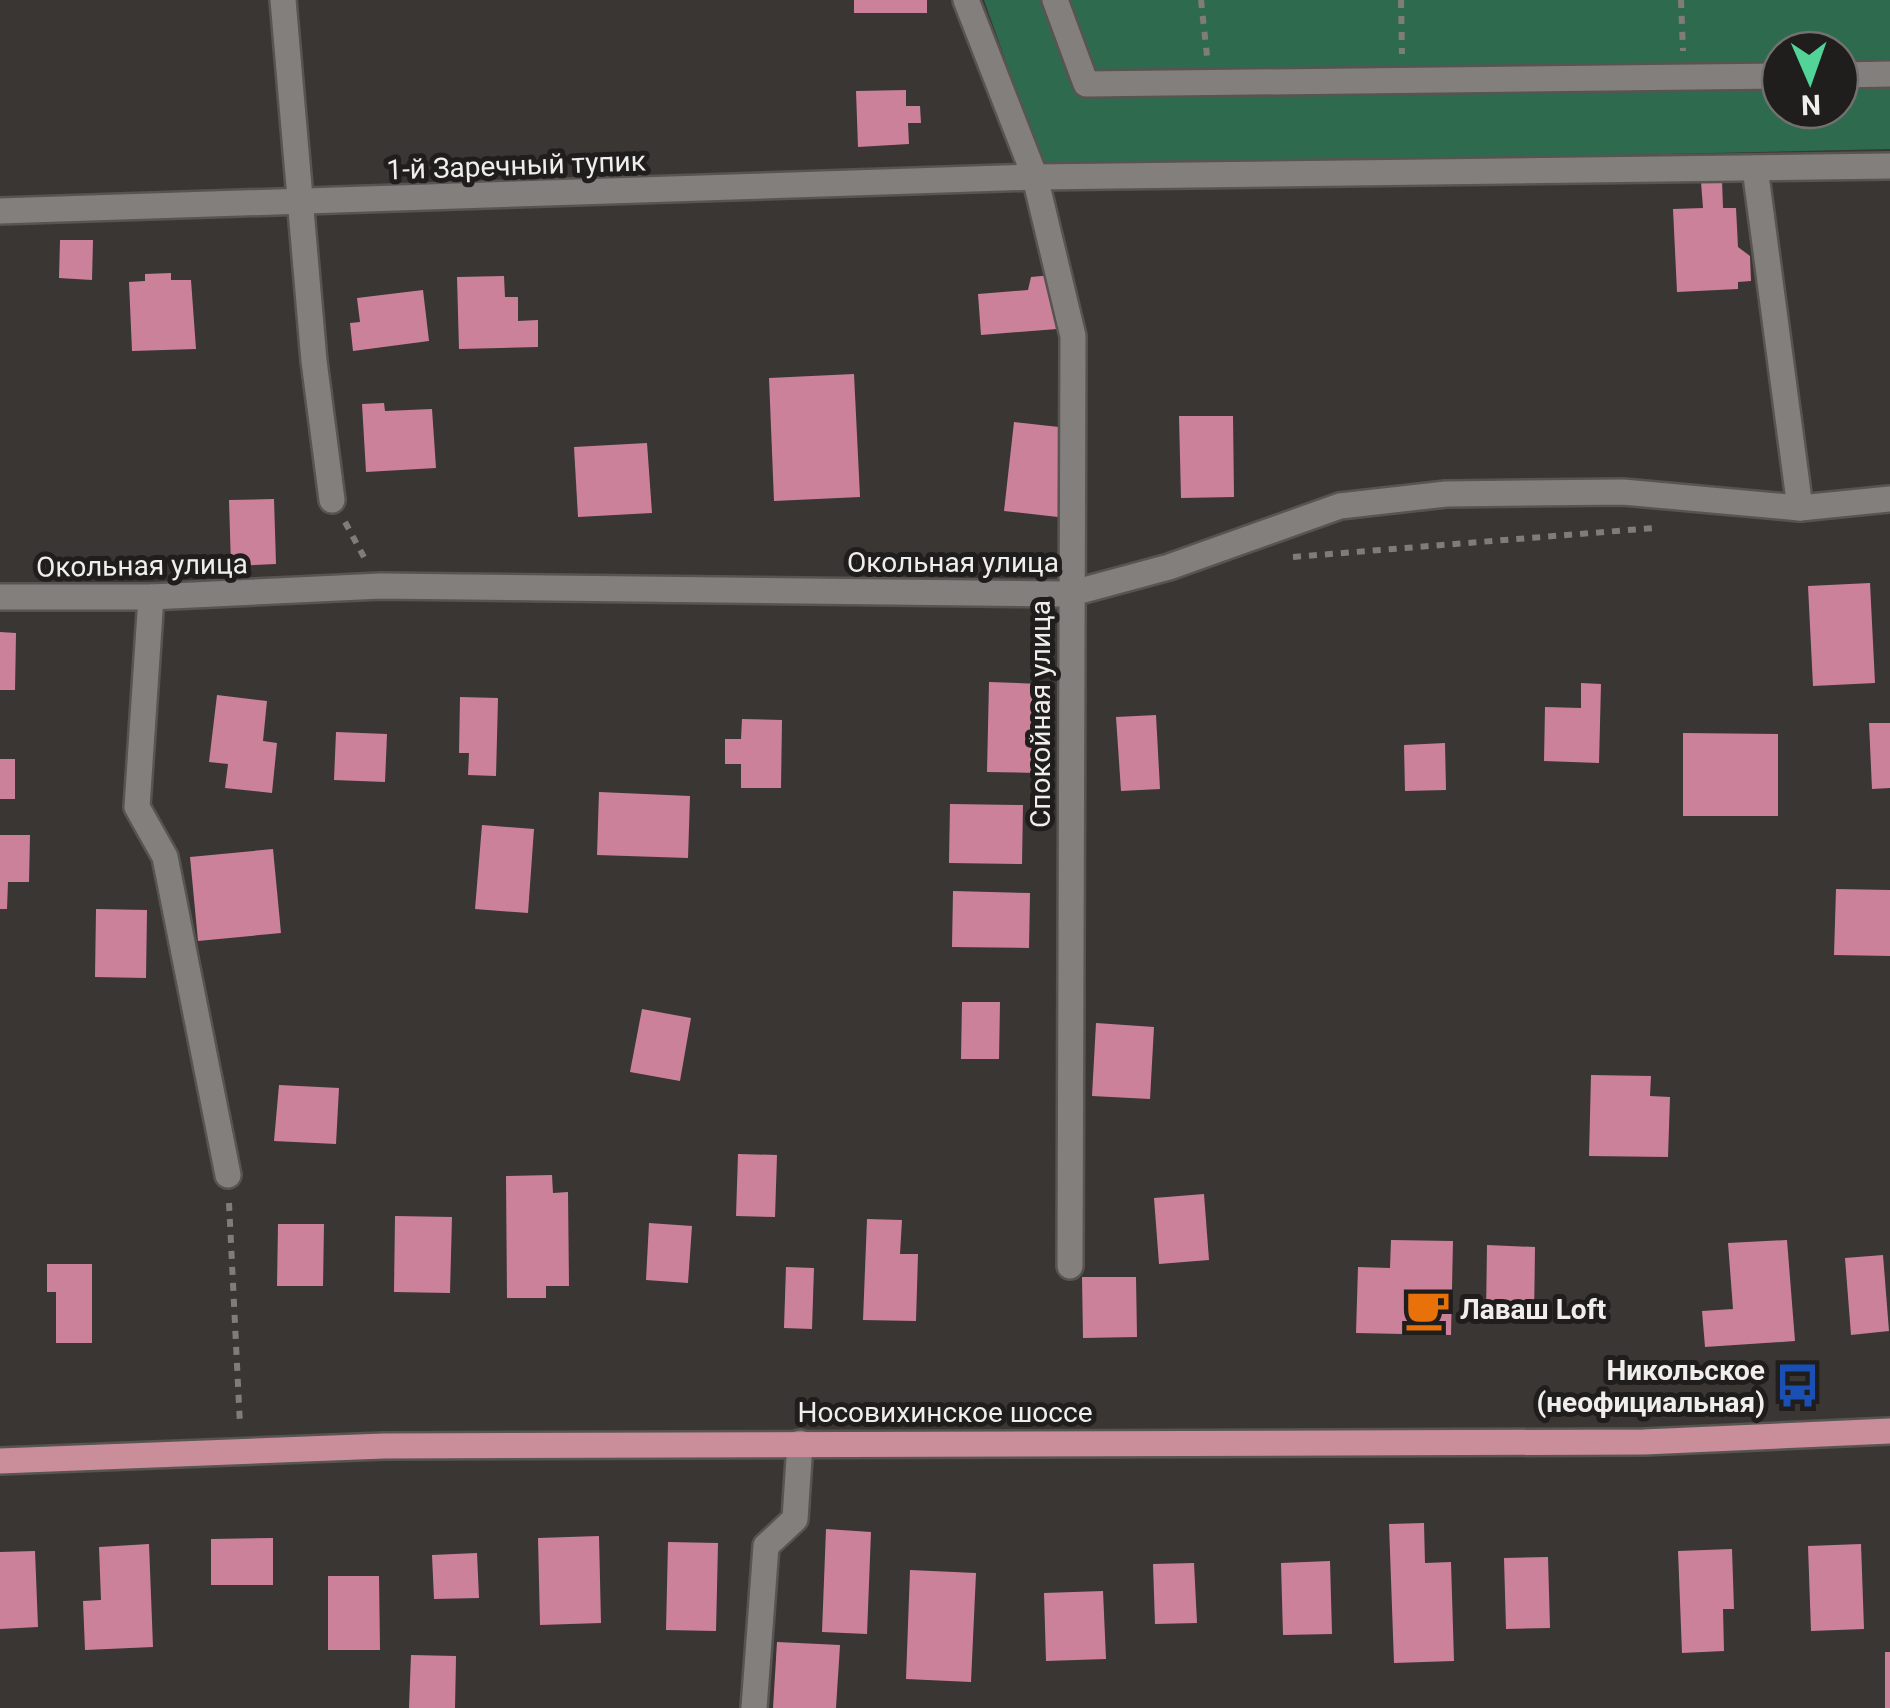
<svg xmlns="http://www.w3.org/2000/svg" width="1890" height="1708" viewBox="0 0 1890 1708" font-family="Roboto,sans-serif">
<rect width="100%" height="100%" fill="#3a3634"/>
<path fill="#2e6b4e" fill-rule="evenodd" d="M984,0H1890V149L1044,168ZM1780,50H1840V110H1780Z"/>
<g fill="#cc819b">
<rect x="854" y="0" width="73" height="13"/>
<polygon points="906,90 906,106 920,106 921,123 908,123 909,144 858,147 856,91"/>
<polygon points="1722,180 1723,208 1736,208 1738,247 1750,256 1751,281 1738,282 1738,289 1677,292 1673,209 1703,208 1701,182"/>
<polygon points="60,240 93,240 92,280 59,278"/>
<polygon points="171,273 171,280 191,280 196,349 132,351 129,282 145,281 145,274"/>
<polygon points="1052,275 1057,329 981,335 978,294 1028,290 1031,277"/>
<polygon points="504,276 505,297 518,297 518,321 538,320 538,347 459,349 457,277"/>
<polygon points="423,290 429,341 353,351 350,323 360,322 357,298"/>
<polygon points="854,374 860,497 774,501 769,378"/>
<polygon points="384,403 385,411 432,409 436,468 366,472 362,404"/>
<polygon points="1179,416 1233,416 1234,497 1181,498"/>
<polygon points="1014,422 1068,428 1058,517 1004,511"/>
<polygon points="647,443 652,513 578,517 574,447"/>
<polygon points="274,499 276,564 231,566 229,500"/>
<polygon points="1870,583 1875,683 1813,686 1808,586"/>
<polygon points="0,632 16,633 15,690 0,690"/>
<polygon points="989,682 1041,684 1039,773 987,772"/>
<polygon points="1581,683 1601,684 1599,763 1544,761 1545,707 1581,708"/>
<polygon points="217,695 267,701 263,741 277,743 272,793 225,788 228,764 209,762"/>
<polygon points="460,697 498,698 496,776 468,775 469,753 459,753"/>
<polygon points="1156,715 1160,789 1121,791 1116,717"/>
<polygon points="742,719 782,720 781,788 741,788 741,764 725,764 725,739 741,739"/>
<polygon points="1869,723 1890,723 1890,788 1872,789"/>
<polygon points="336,732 387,734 385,782 334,780"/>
<polygon points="1683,733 1778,734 1778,816 1683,816"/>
<polygon points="1445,743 1446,790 1405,791 1404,745"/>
<rect x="0" y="759" width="15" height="40"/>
<polygon points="599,792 690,796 688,858 597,855"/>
<polygon points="950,804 1023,805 1022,864 949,863"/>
<polygon points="482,825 534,829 528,913 475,909"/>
<polygon points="0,835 30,835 29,882 8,882 7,909 0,909"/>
<polygon points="273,849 281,933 198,941 190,857"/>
<polygon points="1836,889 1890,890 1890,956 1834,955"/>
<polygon points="953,891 1030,893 1029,948 952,947"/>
<polygon points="96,909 147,910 146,978 95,977"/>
<polygon points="962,1002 1000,1002 999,1059 961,1059"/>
<polygon points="642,1009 691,1018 680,1081 630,1072"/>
<polygon points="1096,1023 1154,1027 1150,1099 1092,1096"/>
<polygon points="1591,1075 1651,1076 1650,1096 1670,1097 1668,1157 1589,1156"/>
<polygon points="279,1085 339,1088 336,1144 274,1141"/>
<polygon points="738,1154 777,1155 775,1217 736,1216"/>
<polygon points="552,1175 553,1193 568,1192 569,1286 546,1286 546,1298 507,1298 506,1176"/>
<polygon points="1204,1194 1209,1260 1159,1264 1154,1198"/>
<polygon points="395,1216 452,1217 450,1293 394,1292"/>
<polygon points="867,1219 902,1220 900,1254 918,1254 916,1321 863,1320"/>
<polygon points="649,1223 692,1226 688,1283 646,1280"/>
<polygon points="278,1224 324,1224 323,1286 277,1286"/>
<polygon points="1391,1240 1453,1241 1451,1335 1356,1333 1358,1267 1390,1268"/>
<polygon points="1787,1240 1795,1341 1705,1347 1702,1311 1733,1309 1728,1243"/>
<polygon points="1487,1245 1535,1247 1534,1319 1486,1319"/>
<polygon points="1883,1255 1889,1331 1851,1335 1845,1258"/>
<polygon points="47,1264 92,1264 92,1343 56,1343 56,1292 47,1292"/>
<polygon points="786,1267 814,1268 812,1329 784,1328"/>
<polygon points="1082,1277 1136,1277 1137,1337 1083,1338"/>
<polygon points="1424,1523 1425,1563 1451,1562 1454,1661 1394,1663 1389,1524"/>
<polygon points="826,1529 871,1532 867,1634 822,1632"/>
<polygon points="599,1536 601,1623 540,1625 538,1538"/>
<polygon points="273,1538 273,1585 211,1585 211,1539"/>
<polygon points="668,1542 718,1543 716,1631 666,1630"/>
<polygon points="149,1544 153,1647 85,1650 83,1601 101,1600 99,1547"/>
<polygon points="1861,1544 1864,1629 1811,1631 1808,1546"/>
<polygon points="1732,1549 1734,1609 1723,1609 1724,1651 1682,1653 1678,1551"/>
<polygon points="35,1551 38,1627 0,1629 0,1552"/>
<polygon points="477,1553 479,1598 434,1599 432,1555"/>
<polygon points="1548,1557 1550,1628 1506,1629 1504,1558"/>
<polygon points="1330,1561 1332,1634 1283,1635 1281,1563"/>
<polygon points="1194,1563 1197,1623 1155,1624 1153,1564"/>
<polygon points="910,1570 976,1573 971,1682 906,1679"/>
<polygon points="328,1576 379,1576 380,1650 328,1650"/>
<polygon points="1103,1591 1106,1659 1046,1661 1044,1593"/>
<polygon points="777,1642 840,1645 836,1708 773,1708"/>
<rect x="1885" y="1652" width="5" height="56"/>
<polygon points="411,1655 456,1656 455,1708 409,1708"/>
</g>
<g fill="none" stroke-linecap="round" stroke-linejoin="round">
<defs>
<g id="minor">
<polyline points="283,0 314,361 332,500"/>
<polyline points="966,0 1035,177 1073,336 1070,1266"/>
<polyline points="1055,0 1086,84 1780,76"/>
<polyline points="1840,75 1890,74"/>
<polyline points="1755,168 1800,508"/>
<polyline points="0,211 1035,177 1890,166"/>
<polyline points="0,597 151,597 381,586 1069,594 1169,567 1340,506 1446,494 1623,492 1800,508 1890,499"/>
<polyline points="151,597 137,807 165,857 228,1175"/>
<polyline points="754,1708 766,1546 795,1519 800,1443"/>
</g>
<polyline id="major" points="0,1461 384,1446 1644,1442 1890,1431"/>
</defs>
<use href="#minor" stroke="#575452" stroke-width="30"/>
<use href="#major" stroke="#575452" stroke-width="30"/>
<g stroke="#7f7c7a" stroke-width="6" stroke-dasharray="8 8" stroke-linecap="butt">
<polyline points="1201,0 1207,56"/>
<polyline points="1401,0 1402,54"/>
<polyline points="1681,0 1683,51"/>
<polyline points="345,522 365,559"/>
<polyline points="1293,557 1654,528"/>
<polyline points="229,1203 240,1425"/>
</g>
<use href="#minor" stroke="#837f7d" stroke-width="25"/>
<use href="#major" stroke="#ca8d9a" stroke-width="25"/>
</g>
<defs>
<symbol id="cafe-bare" viewBox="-9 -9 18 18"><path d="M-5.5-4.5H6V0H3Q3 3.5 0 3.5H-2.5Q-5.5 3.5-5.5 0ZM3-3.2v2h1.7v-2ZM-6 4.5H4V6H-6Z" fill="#e8710a" stroke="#201e1d" stroke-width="2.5" paint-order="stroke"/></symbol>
<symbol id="bus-bare" viewBox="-9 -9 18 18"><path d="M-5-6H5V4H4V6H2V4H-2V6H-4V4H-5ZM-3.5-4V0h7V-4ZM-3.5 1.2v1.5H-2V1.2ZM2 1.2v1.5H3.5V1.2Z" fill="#1a4fb4" stroke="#201e1d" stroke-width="2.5" paint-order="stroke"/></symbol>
</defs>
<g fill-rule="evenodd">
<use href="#cafe-bare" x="1396" y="1278" width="63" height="63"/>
<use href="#bus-bare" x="1766" y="1354" width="63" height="63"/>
</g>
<g text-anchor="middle" stroke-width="10" stroke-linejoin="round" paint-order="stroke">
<g font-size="28" fill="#f0eeed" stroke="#201e1d">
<text transform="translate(516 165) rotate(-2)" y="10">1-й Заречный тупик</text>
<text x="953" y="572">Окольная улица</text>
<text transform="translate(142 565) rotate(-1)" y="10">Окольная улица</text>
<text transform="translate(1040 714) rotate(-90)" y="10">Спокойная улица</text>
<text x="945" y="1422">Носовихинское шоссе</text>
</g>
<g font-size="28" font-weight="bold" fill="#f0eeed" stroke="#201e1d" text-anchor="start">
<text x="1460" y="1319">Лаваш Loft</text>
<text x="1765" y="1380" text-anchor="end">Никольское<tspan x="1765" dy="32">(неофициальная)</tspan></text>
</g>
</g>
<g transform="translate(1810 80) rotate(178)"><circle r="48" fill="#201e1d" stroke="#737170" stroke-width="2.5"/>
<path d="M0-8L18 38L0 25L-18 38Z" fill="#52d397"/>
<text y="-15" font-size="28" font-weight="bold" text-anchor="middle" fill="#f0eeed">N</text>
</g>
</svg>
